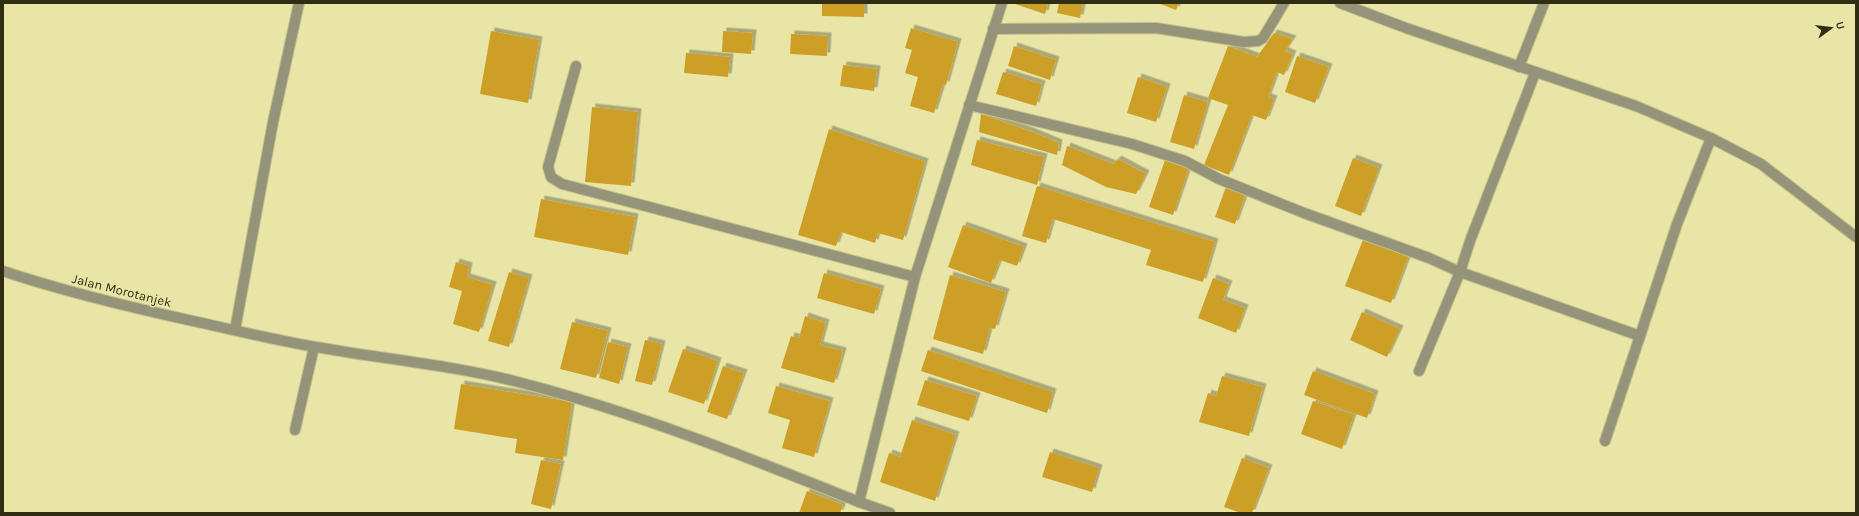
<svg xmlns="http://www.w3.org/2000/svg" width="1859" height="516" viewBox="0 0 1859 516" font-family="Karla,sans-serif">
<defs>
<filter id="shadow"><feDropShadow dx="3.5" dy="-3.5" stdDeviation="0" flood-color="#0004"/></filter>
</defs>
<rect width="100%" height="100%" fill="#e8e5a6"/>
<g fill="#cd9f27" filter="url(#shadow)">
<polygon points="822,3 864,3 864,17 822,16"/>
<polygon points="1012,3 1048,3 1045,14"/>
<polygon points="1059,3 1083,3 1080,18 1057,13"/>
<polygon points="1158,3 1179,3 1176,10"/>
<polygon points="911,28 958,42 946,85 943,84 934,113 910,106 918,77 905,73 912,50 905,48"/>
<polygon points="491,31 539,40 528,103 480,94"/>
<polygon points="723,31 753,33 751,54 722,52"/>
<polygon points="1274,33 1293,39 1285,51 1293,54 1284,75 1277,72 1268,97 1274,99 1266,120 1252,115 1229,175 1204,165 1228,105 1208,98 1228,46 1257,57"/>
<polygon points="791,34 828,36 827,56 790,54"/>
<polygon points="1014,46 1056,60 1050,80 1008,66"/>
<polygon points="686,53 730,57 728,77 684,73"/>
<polygon points="1297,56 1329,67 1315,103 1285,92"/>
<polygon points="843,65 877,69 874,91 840,86"/>
<polygon points="1003,72 1042,84 1036,106 996,94"/>
<polygon points="1138,77 1167,87 1156,122 1127,113"/>
<polygon points="1184,95 1208,102 1194,149 1170,142"/>
<polygon points="592,107 638,112 631,186 585,182"/>
<polygon points="981,114 1030,131 1059,143 1057,155 979,132"/>
<polygon points="829,129 925,162 903,240 878,233 875,243 841,232 836,246 798,235"/>
<polygon points="977,140 1044,157 1037,185 971,165"/>
<polygon points="1067,146 1113,164 1118,159 1146,174 1136,194 1106,187 1062,165"/>
<polygon points="1353,158 1379,168 1361,216 1335,206"/>
<polygon points="1165,160 1189,168 1173,215 1149,207"/>
<polygon points="1227,184 1247,191 1235,224 1215,217"/>
<polygon points="1037,186 1215,242 1203,282 1146,265 1151,250 1053,219 1046,243 1022,236"/>
<polygon points="541,199 635,217 628,255 534,237"/>
<polygon points="963,225 1024,247 1017,266 1000,260 991,283 948,267"/>
<polygon points="1364,237 1409,255 1391,303 1345,286"/>
<polygon points="456,262 469,266 467,277 493,285 479,332 453,324 462,291 449,287"/>
<polygon points="509,272 529,278 509,347 488,341"/>
<polygon points="824,273 881,289 874,314 817,298"/>
<polygon points="950,275 1006,292 995,329 990,328 983,354 933,339"/>
<polygon points="1213,278 1229,284 1223,300 1245,308 1236,333 1198,318"/>
<polygon points="1362,312 1400,329 1387,357 1350,340"/>
<polygon points="805,316 826,323 820,345 843,351 834,383 781,368 791,336 799,338"/>
<polygon points="572,322 608,331 596,378 560,369"/>
<polygon points="645,340 662,344 652,385 635,381"/>
<polygon points="608,342 628,347 619,384 599,378"/>
<polygon points="683,349 718,361 704,404 668,392"/>
<polygon points="928,350 1053,392 1047,413 921,371"/>
<polygon points="723,366 744,373 727,419 707,412"/>
<polygon points="1313,371 1375,394 1367,418 1304,395"/>
<polygon points="1222,376 1263,387 1249,436 1199,422 1208,393 1216,396"/>
<polygon points="925,380 977,396 969,421 917,405"/>
<polygon points="461,384 572,402 563,460 515,453 517,439 454,429"/>
<polygon points="776,386 830,401 814,457 782,448 790,420 768,413"/>
<polygon points="1313,401 1354,415 1342,449 1301,434"/>
<polygon points="912,420 956,435 935,501 880,482 889,453 900,457"/>
<polygon points="1050,452 1099,468 1092,492 1042,477"/>
<polygon points="1242,458 1269,468 1252,513 1241,513 1224,507"/>
<polygon points="541,460 561,464 551,509 531,504"/>
<polygon points="807,491 843,505 840,513 799,513"/>
</g>
<g fill="none" stroke-linecap="round" stroke-linejoin="round">
<defs>
<polyline id="service" points="295,430 314,347"/>
<g id="minor">
<polyline points="1340,3 1406,28 1636,106 1711,138 1761,164 1856,237"/>
<polyline points="993,29 1156,28 1244,42 1258,41 1263,38 1284,3"/>
<polyline points="576,66 548,167 551,177 562,184 915,277"/>
<polyline points="1519,67 1544,3"/>
<polyline points="969,105 1132,144 1185,161 1219,179 1304,213 1429,258 1460,272 1470,241 1535,73"/>
<path d="M3,271C65,292 129,307 193,321C234,330 275,340 316,347C383,359 452,365 518,382C635,412 747,457 859,502L915,277L1002,3"/>
<polyline points="235,330 273,122 299,3"/>
<polyline points="1640,336 1677,224 1711,138"/>
<polyline points="1419,371 1460,272 1640,336 1605,441"/>
<polyline points="859,502 890,513"/>
</g>
</defs>
<use href="#service" stroke="#c3c089" stroke-width="12"/>
<use href="#minor" stroke="#c3c089" stroke-width="12"/>
<use href="#service" stroke="#95947b" stroke-width="10"/>
<use href="#minor" stroke="#95947b" stroke-width="10"/>
</g>
<g text-anchor="middle" stroke-width="3" stroke-linejoin="round" paint-order="stroke">
<g font-size="13" fill="#2f2e15" stroke="#e8e5a6">
<text transform="translate(122 290) rotate(14)" y="5">Jalan Morotanjek</text>
</g>
</g>
<rect width="1859" height="516" fill="none" stroke="#2f2e15" stroke-width="8"/>
<g transform="translate(1831 28) rotate(75)" stroke="#e8e5a6" stroke-width="3" paint-order="stroke">
<path d="M0-3L7 15L0 10L-7 15Z" fill="#2f2e15"/>
<text y="-6" font-size="11" font-weight="bold" text-anchor="middle" fill="#2f2e15">U</text>
</g>
</svg>
